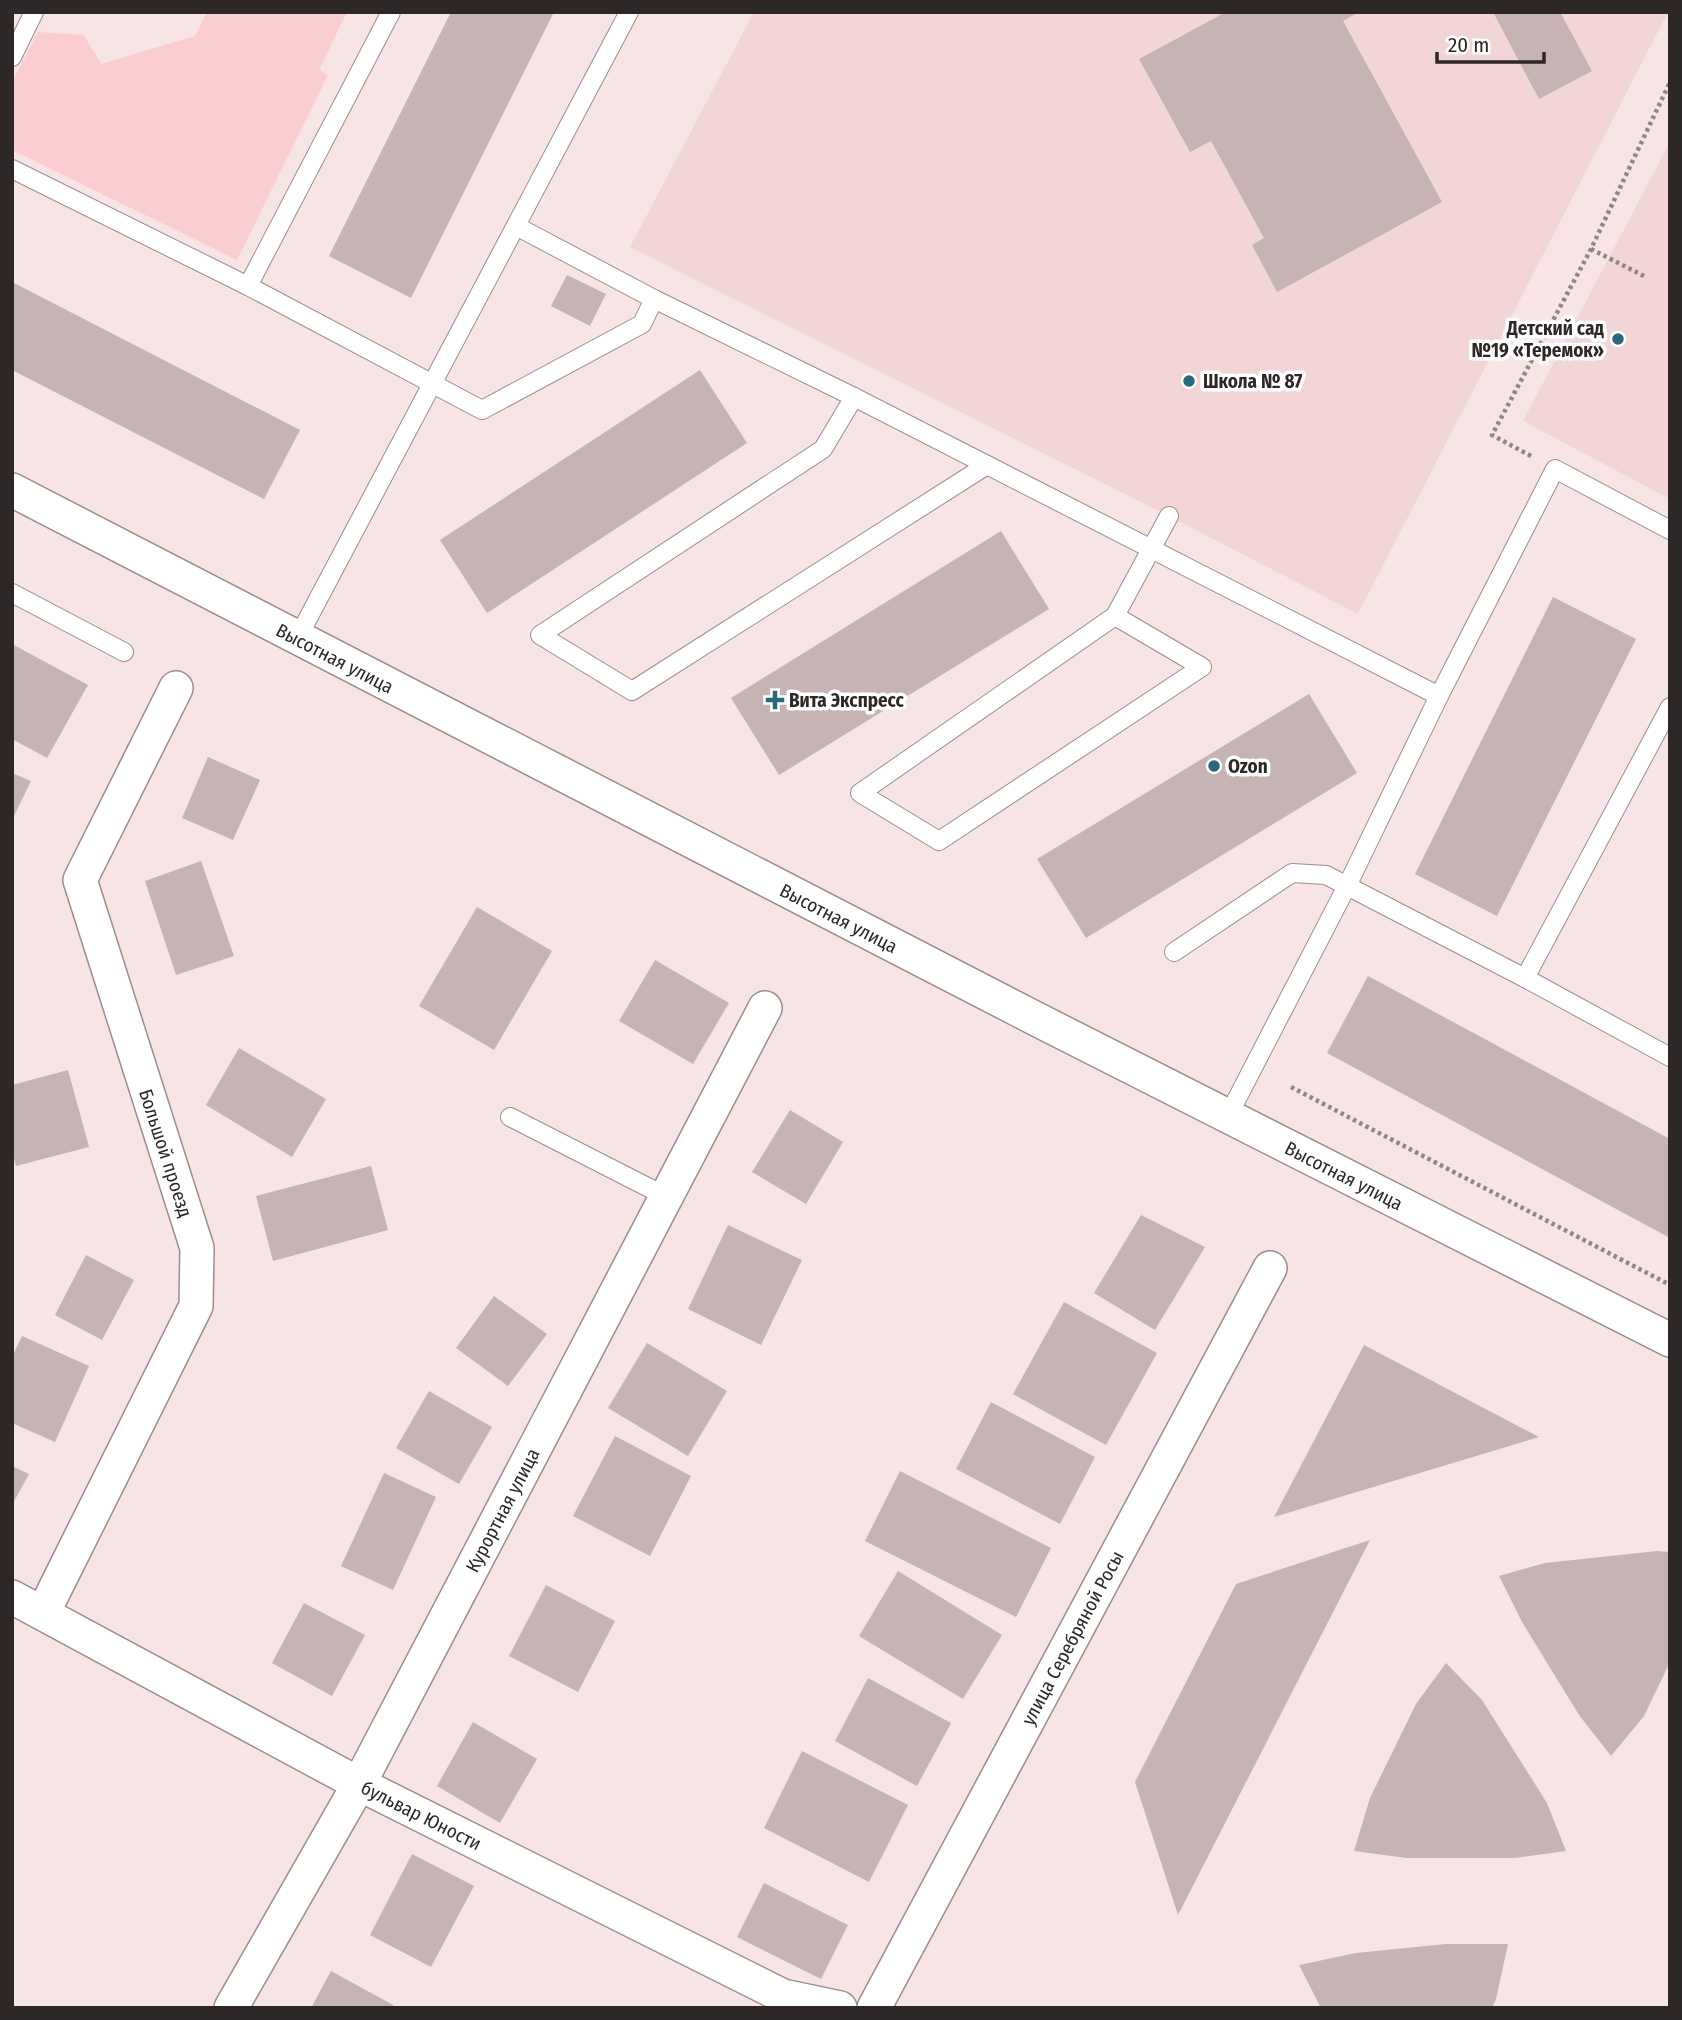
<svg xmlns="http://www.w3.org/2000/svg" width="1682" height="2020" viewBox="0 0 1682 2020" font-family="'Fira Sans Condensed',sans-serif">
<rect width="100%" height="100%" fill="#f7e4e5"/>
<g fill="#f1d5d7">
<polygon points="754,12 1668,12 1358,614 1169,516 630,247"/>
<polygon points="1670,142 1670,499 1523,421"/>
</g>
<polygon fill="#facdd1" points="207,12 347,12 319,70 328,75 237,260 12,150 12,82 38,32 84,35 101,64 195,36"/>
<g fill="#c6b3b4">
<polygon points="451,12 554,12 411,298 329,256"/>
<polygon points="1226,12 1359,12 1343,21 1442,202 1277,292 1252,245 1264,238 1211,141 1190,152 1139,59"/>
<polygon points="1493,12 1560,12 1592,71 1539,99"/>
<polygon points="567,275 606,294 590,326 551,306"/>
<polygon points="12,282 300,430 264,499 12,370"/>
<polygon points="700,370 747,443 487,613 440,540"/>
<polygon points="1001,531 1049,609 779,775 731,698"/>
<polygon points="1553,597 1636,639 1497,916 1415,874"/>
<polygon points="12,644 88,685 47,758 12,739"/>
<polygon points="1309,694 1357,773 1086,938 1037,859"/>
<polygon points="208,757 260,780 233,840 182,818"/>
<polygon points="12,773 31,781 12,820"/>
<polygon points="201,861 234,956 176,975 145,881"/>
<polygon points="477,907 552,951 494,1050 419,1006"/>
<polygon points="655,960 729,1003 693,1064 619,1021"/>
<polygon points="1368,976 1670,1139 1670,1238 1327,1053"/>
<polygon points="239,1048 326,1099 292,1157 206,1105"/>
<polygon points="68,1070 89,1147 16,1166 12,1152 12,1085"/>
<polygon points="790,1110 843,1142 806,1204 752,1172"/>
<polygon points="371,1166 388,1230 273,1261 256,1196"/>
<polygon points="1141,1215 1205,1247 1155,1330 1094,1293"/>
<polygon points="728,1225 802,1260 761,1345 688,1309"/>
<polygon points="86,1255 134,1280 102,1340 55,1315"/>
<polygon points="494,1296 547,1334 508,1386 456,1348"/>
<polygon points="1064,1302 1157,1353 1106,1445 1013,1394"/>
<polygon points="22,1336 89,1366 55,1442 12,1423 12,1357"/>
<polygon points="647,1343 727,1391 688,1456 608,1408"/>
<polygon points="1364,1345 1539,1437 1274,1517"/>
<polygon points="429,1391 492,1427 459,1484 396,1448"/>
<polygon points="991,1402 1095,1457 1060,1524 956,1469"/>
<polygon points="615,1436 691,1476 650,1556 573,1516"/>
<polygon points="12,1466 29,1474 12,1505"/>
<polygon points="900,1471 1051,1548 1016,1617 865,1541"/>
<polygon points="384,1473 436,1497 393,1590 341,1566"/>
<polygon points="1370,1540 1178,1915 1135,1782 1236,1584"/>
<polygon points="1657,1551 1670,1552 1670,1662 1644,1716 1611,1756 1579,1715 1522,1622 1499,1576 1545,1563"/>
<polygon points="898,1571 1002,1635 963,1699 859,1636"/>
<polygon points="546,1585 615,1621 578,1692 509,1656"/>
<polygon points="304,1603 365,1635 332,1696 272,1663"/>
<polygon points="1446,1663 1482,1700 1547,1803 1566,1851 1515,1858 1407,1858 1354,1851 1370,1798 1416,1704"/>
<polygon points="868,1678 951,1723 917,1786 835,1741"/>
<polygon points="473,1722 537,1759 500,1823 437,1786"/>
<polygon points="802,1751 908,1805 869,1882 764,1828"/>
<polygon points="412,1854 474,1886 431,1967 370,1935"/>
<polygon points="764,1883 848,1925 821,1979 737,1937"/>
<polygon points="1446,1944 1508,1944 1496,1999 1492,2008 1321,2008 1299,1965 1356,1953"/>
<polygon points="331,1971 393,2005 392,2008 311,2008"/>
</g>
<g fill="none" stroke-linecap="round" stroke-linejoin="round">
<defs>
<g id="service">
<polyline points="391,12 248,286 482,410 642,324 654,299"/>
<polyline points="12,57 34,12"/>
<polyline points="12,169 248,286"/>
<polyline points="516,226 654,299 854,397 1439,696 1348,884 1227,1118"/>
<polyline points="854,397 823,449 540,635 632,691 987,465"/>
<polyline points="12,593 124,652"/>
<polyline points="1115,616 1202,667 939,841 860,793 1115,616 1169,516"/>
<polyline points="297,639 629,12"/>
<polyline points="1439,696 1555,469 1670,530"/>
<polyline points="1174,952 1292,873 1326,875 1525,978 1670,1057"/>
<polyline points="1525,978 1670,707"/>
<polyline points="510,1117 665,1196"/>
</g>
<g id="minor">
<path id="s1" d="M12,490C563,778 1115,1061 1670,1340"/>
<path id="s2" d="M12,1597L359,1784L783,1996L840,2008"/>
<polyline points="43,1613 196,1306 197,1248 80,880 176,688"/>
<path id="s3" d="M231,2008L359,1784L765,1008"/>
<path id="s4" d="M874,2008L1270,1268"/>
</g>
</defs>
<use href="#service" stroke="#9e8c8d" stroke-width="20"/>
<use href="#minor" stroke="#9e8c8d" stroke-width="36"/>
<g stroke="#928586" stroke-width="4.5" stroke-dasharray="3.5 3.5" stroke-linecap="butt">
<polyline points="1591,249 1644,276"/>
<polyline points="1531,456 1492,435 1591,249 1670,82"/>
<polyline points="1291,1087 1670,1285"/>
</g>
<use href="#service" stroke="#fff" stroke-width="18"/>
<use href="#minor" stroke="#fff" stroke-width="33"/>
</g>
<g fill="#29687e" stroke="#fff" stroke-width="2.5">
<circle cx="1618" cy="339" r="7"/>
<circle cx="1189" cy="381" r="7"/>
<path d="M771.5 689.5h7v7h7v7h-7v7h-7v-7h-7v-7h7z"/>
<circle cx="1214" cy="766" r="7"/>
</g>
<g text-anchor="middle" stroke-width="7" stroke-linejoin="round" paint-order="stroke">
<g font-size="19" font-weight="bold" fill="#2e2728" stroke="#fff" text-anchor="start">
<text x="1604" y="335" text-anchor="end">Детский сад<tspan x="1604" dy="22">№19 «Теремок»</tspan></text>
<text x="1203" y="388">Школа № 87</text>
<text x="789" y="707">Вита Экспресс</text>
<text x="1228" y="773">Ozon</text>
</g>
<g font-size="19" fill="#2e2728" stroke="#fff">
<text dy="7" stroke="none"><textPath href="#s1" startOffset="364">Высотная улица</textPath></text>
<text dy="7" stroke="none"><textPath href="#s1" startOffset="931">Высотная улица</textPath></text>
<text transform="translate(166 1153) rotate(72)" y="7">Большой проезд</text>
<text dy="7" stroke="none"><textPath href="#s1" startOffset="1498">Высотная улица</textPath></text>
<text dy="7" stroke="none"><textPath href="#s3" startOffset="567">Курортная улица</textPath></text>
<text dy="7" stroke="none"><textPath href="#s4" startOffset="420">улица Серебряной Росы</textPath></text>
<text dy="7" stroke="none"><textPath href="#s2" startOffset="464">бульвар Юности</textPath></text>
</g>
</g>
<rect width="1682" height="2020" fill="none" stroke="#2e2728" stroke-width="28"/>
<path d="M1437 52v10h107v-10" fill="none" stroke="#2e2728" stroke-width="3.5"/>
<text x="1448" y="52" font-size="21" fill="#2e2728" stroke="#ffffff" stroke-width="5" paint-order="stroke">20 m</text>
</svg>
